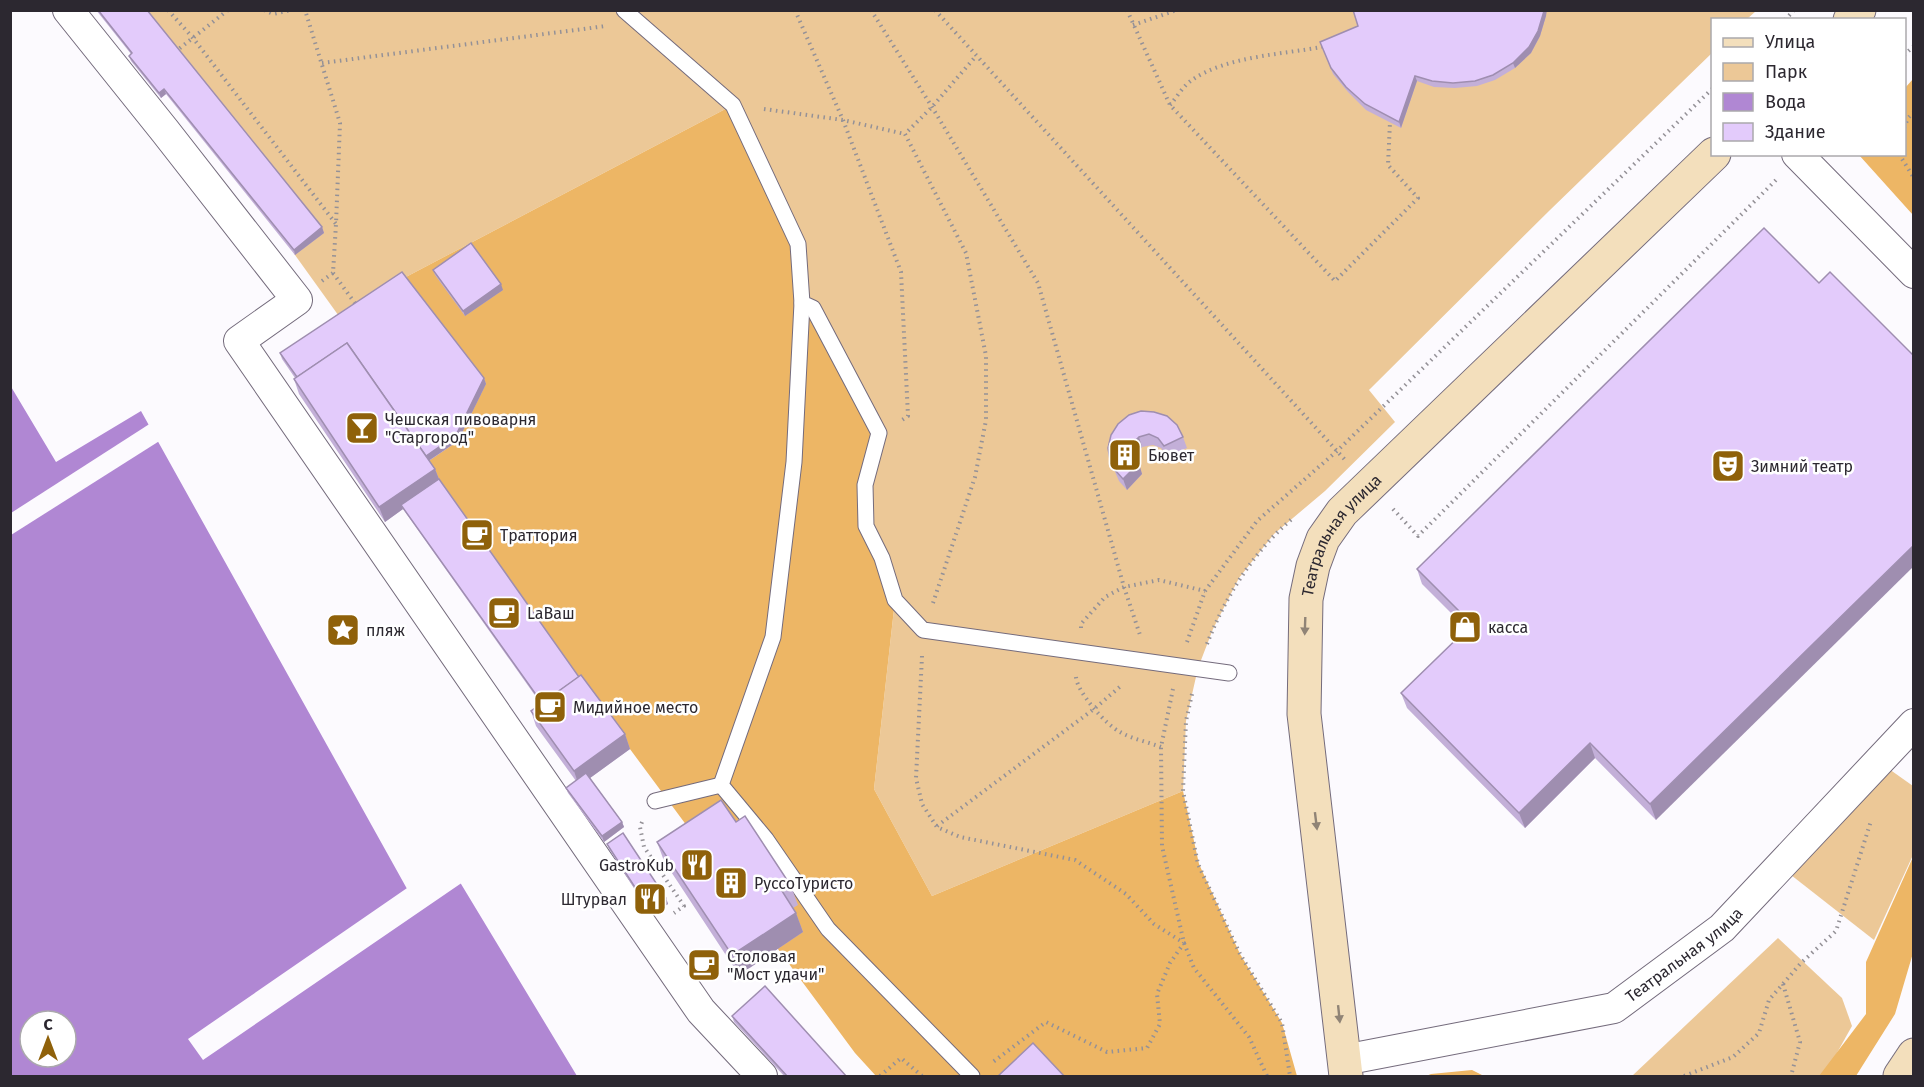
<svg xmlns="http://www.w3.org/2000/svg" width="1924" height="1087" viewBox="0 0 1924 1087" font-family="'Fira Sans',sans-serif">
<rect width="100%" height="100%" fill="#fcfafe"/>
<g fill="#ecc897">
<polygon points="145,11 1756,11 1747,19 1712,20 1712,53 1550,210 1369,390 1395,422 1325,491 1274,534 1239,578 1213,629 1198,668 1186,721 1183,791 932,896 874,789 895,600 802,303 733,105 404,278 341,319 295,255"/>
<polygon points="1889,769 1913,786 1913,855 1874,940 1791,875"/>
<polygon points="1778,938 1842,998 1852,1026 1824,1076 1632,1076"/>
</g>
<g fill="#edb665">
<polygon points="1913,79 1913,215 1859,155 1904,154 1905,88"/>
<polygon points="733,105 780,188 803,303 879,433 866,526 895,600 874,789 932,896 1183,791 1199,864 1240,954 1282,1023 1297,1076 876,1076 855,1053 587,691 425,463 458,441 404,278"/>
<polygon points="1913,857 1913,953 1895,1014 1856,1076 1819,1076 1866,1014 1866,962"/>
<polygon points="1472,1070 1484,1076 1426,1076 1431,1074"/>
</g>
<path fill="#b087d3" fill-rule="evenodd" d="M10,385L56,462L141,411L411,896L452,869L577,1076H11ZM30,1021H66V1057H30Z"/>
<g fill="#fcfafe">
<polygon points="151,423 161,440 11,535 11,513"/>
<polygon points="451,867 455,868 463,882 203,1060 188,1039 410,886 413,892"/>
</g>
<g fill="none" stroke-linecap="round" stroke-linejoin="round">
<defs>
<g id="lane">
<polyline points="624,10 733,105 798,244 802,303 813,308 879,433 865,485 866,526 882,558 895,600 923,630 1229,673"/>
<polyline points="802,303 794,462 773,637 721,785 766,839 828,929 972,1076"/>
<polyline points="655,801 721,785"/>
</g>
<g id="street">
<polyline points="68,10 165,131 297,300 239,341 701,1011 762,1076"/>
<polyline points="1797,154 1914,273"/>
<path id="s1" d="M1344,1060L1614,1008L1722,928L1914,724"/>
</g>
<g id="secondary">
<polyline points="1850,20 1859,10"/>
<path id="s2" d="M1346,1076L1304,714L1306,599L1313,566L1323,539L1342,512L1714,154"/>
<polyline points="1900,1076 1914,1055"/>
</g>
</defs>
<use href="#lane" stroke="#746b7c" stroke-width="17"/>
<use href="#street" stroke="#746b7c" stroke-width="32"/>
<use href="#secondary" stroke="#746b7c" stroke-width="35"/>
<g stroke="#949197" stroke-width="4" stroke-dasharray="1.5 4.5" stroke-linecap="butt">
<polyline points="168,10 193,38 336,224 340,123 305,10"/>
<polyline points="264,10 273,14 291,10"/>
<polyline points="795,10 843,120 901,272 908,416 902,420"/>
<polyline points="871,10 932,107 1038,283 1124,587 1140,635"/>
<polyline points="935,10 1347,462"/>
<polyline points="1127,10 1170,105 1335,281 1418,198 1388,165 1390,122"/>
<polyline points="1785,20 1794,10"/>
<polyline points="1133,25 1177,10"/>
<polyline points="175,52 228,10"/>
<polyline points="1904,55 1914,46"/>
<polyline points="322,63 606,26"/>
<path d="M1170,105C1177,97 1183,86 1192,80C1224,57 1283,54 1322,47"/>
<polyline points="764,109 843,120 905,134"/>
<polyline points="1904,128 1908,118 1914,112"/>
<polyline points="1899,154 1914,178"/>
<polyline points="333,273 357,306"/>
<polyline points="322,281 333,273 336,224"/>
<polyline points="1393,509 1418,536 1776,180"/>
<polyline points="933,603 975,477 986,420 986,356 966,253 905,134 932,107 976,56"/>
<polyline points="1081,628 1081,624 1105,597 1124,587 1159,580 1205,591"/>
<polyline points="1187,642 1205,591 1257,521 1337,451 1712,89"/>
<path d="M1207,644C1226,595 1254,551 1293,518"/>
<polyline points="922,656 916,778 922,804 937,827 960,837 1075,860 1126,894 1154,924 1184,943 1170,963 1157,994 1160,1024 1147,1048 1107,1052 1046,1022 993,1062"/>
<path d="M1076,677C1077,692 1106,725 1120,732C1132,739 1148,742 1161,747"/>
<polyline points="1173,689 1161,747 1162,846 1184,943 1194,968 1249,1037 1267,1076"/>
<polyline points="1192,694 1186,721 1183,791 1198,864 1240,954 1282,1023 1290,1076"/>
<polyline points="642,822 640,827 644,847 684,906 674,913"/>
<polyline points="937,826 1094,709 1122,685"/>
<polyline points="1783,984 1800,1042 1791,1076"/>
<polyline points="880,1076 901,1058 922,1076"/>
<polyline points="1684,1076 1733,1057 1759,1033 1769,1000 1801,963 1836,931 1871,821"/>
</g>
<use href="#lane" stroke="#fff" stroke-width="15"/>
<use href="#street" stroke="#fff" stroke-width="30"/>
<use href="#secondary" stroke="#f3dfbc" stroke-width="33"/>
</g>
<g fill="#c3afd8">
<polygon points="96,10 147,10 322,227 324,233 295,255 166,94 161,98 131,61 129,56 131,54"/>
<polygon points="1546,16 1540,36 1531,53 1515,68 1495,80 1477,86 1455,88 1434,87 1417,81 1401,128 1366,110 1348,92 1333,74 1320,42 1358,26"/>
<polygon points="1764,228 1656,820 1595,758 1525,828 1407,708 1401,693 1467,629 1422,584 1417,569"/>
<polygon points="433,270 503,290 465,316 435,275"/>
<polygon points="280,353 484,378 486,384 458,441 429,461 435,469 439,479 579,677 625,734 630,749 590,778 622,822 624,827 604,842 568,793 566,788 576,781 536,726 531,711 541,704 403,509 385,522 299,394 294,379 295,378 282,359"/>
<polygon points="1118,424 1183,437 1187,448 1168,457 1161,448 1153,445 1142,447 1137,454 1136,459 1142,474 1127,490 1119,481 1110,460"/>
<polygon points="657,842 791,886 798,905 793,908 796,913 803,932 739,975 664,861"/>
<polygon points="607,844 666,898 668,904 651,915 609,849"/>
<polygon points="732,1016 847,1077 785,1077 734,1022"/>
</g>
<g fill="#9f8eb0">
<polygon points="1544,10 1547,10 1546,16 1540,36 1531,53 1515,68 1513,63"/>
<polygon points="1415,76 1417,81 1401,128 1399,122"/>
<polygon points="164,89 166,94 161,98 159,93"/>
<polygon points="322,227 324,233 295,255 294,250"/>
<polygon points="501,284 503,290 465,316 463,311"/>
<polygon points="484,378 486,384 458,441 425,463 424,458"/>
<polygon points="1139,437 1142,447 1137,454 1135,462 1132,451 1133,443"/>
<polygon points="1139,463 1142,474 1127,490 1123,479"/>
<polygon points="435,469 441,484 401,505 403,509 385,522 379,507"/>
<polygon points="1914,545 1914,566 1656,820 1650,804"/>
<polygon points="625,734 630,749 579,786 574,771"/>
<polygon points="1590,743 1595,758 1525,828 1519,813"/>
<polygon points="622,822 624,827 604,842 602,836"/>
<polygon points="666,898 668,904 651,915 649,909"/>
<polygon points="796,913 803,932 739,975 732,955"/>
</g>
<g fill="#e3cbfb" stroke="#9f8eb0" stroke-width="1.5">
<polygon points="98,10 147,10 322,227 294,250 164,89 159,93 129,56 132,53"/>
<polygon points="1353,10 1544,10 1544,11 1538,31 1529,47 1513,63 1493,75 1475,81 1453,83 1432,81 1415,76 1399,122 1365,104 1346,87 1331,68 1320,42 1358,26"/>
<polygon points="1764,228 1819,283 1830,272 1914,356 1914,545 1650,804 1590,743 1519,813 1401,693 1472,624 1417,569"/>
<polygon points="471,243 501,284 463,311 433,270"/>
<polygon points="402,272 484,378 456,435 426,456 347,343 297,377 280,353"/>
<polygon points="347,343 435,469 379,507 294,379"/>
<polygon points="1141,411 1154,412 1167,416 1177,425 1183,437 1164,446 1158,438 1149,434 1139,437 1133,443 1132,451 1139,463 1123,479 1115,470 1110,460 1108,448 1111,435 1118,424 1129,415"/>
<polygon points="439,479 579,677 542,703 401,505"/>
<polygon points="581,675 625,734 574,771 531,711"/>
<polygon points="586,773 622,822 602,836 566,788"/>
<polygon points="721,800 736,822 745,816 791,886 782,891 796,913 732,955 657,842"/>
<polygon points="623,833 666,898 649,909 607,844"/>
<polygon points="765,986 847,1077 788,1077 732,1016"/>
<polygon points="1033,1043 1065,1077 997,1077"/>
</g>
<defs><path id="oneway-solid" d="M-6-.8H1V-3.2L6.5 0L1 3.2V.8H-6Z" transform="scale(1.5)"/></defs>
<g fill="#908476">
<use href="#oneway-solid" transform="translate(1305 626) rotate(92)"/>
<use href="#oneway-solid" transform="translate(1316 821) rotate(83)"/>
<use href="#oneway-solid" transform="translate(1339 1014) rotate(84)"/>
</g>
<defs>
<symbol id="bar-square" viewBox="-11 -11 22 22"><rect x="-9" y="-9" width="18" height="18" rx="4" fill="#8f610a" stroke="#fff"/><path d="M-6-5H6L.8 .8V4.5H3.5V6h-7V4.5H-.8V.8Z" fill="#fff"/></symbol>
<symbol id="building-square" viewBox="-11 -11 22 22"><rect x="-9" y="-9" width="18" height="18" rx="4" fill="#8f610a" stroke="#fff"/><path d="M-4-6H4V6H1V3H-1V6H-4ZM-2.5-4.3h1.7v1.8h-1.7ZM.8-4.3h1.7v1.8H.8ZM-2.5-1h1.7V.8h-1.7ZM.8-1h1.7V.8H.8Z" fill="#fff"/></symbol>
<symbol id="theatre-square" viewBox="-11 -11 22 22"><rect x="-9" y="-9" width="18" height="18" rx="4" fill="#8f610a" stroke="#fff"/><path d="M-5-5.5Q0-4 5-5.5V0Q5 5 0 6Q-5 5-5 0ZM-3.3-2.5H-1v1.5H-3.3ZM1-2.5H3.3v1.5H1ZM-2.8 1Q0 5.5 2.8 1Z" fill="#fff"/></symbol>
<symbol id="cafe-square" viewBox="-11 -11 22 22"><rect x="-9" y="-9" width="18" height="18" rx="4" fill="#8f610a" stroke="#fff"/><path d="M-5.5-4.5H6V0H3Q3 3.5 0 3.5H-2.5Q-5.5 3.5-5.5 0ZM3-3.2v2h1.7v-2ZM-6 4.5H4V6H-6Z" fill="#fff"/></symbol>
<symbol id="shop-square" viewBox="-11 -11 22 22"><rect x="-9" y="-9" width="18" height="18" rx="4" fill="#8f610a" stroke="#fff"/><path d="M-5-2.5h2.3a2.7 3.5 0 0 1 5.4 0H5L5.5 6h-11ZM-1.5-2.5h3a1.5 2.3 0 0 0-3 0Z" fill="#fff"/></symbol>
<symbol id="sight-square" viewBox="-11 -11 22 22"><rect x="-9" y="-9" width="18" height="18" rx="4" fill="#8f610a" stroke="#fff"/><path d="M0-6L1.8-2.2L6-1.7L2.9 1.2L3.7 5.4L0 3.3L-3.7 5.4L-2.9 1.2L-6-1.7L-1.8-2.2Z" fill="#fff"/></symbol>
<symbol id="restaurant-square" viewBox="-11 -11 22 22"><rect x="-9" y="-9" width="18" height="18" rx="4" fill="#8f610a" stroke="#fff"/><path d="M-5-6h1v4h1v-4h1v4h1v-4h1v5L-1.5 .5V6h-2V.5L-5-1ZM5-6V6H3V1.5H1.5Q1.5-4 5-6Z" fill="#fff"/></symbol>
</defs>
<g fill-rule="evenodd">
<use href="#bar-square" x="343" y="409" width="38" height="38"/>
<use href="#building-square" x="1106" y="436" width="38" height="38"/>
<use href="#theatre-square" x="1709" y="447" width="38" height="38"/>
<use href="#cafe-square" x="458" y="516" width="38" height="38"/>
<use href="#cafe-square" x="485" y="594" width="38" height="38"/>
<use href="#shop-square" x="1446" y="608" width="38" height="38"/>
<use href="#sight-square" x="324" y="611" width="38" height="38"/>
<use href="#cafe-square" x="531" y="688" width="38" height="38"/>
<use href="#restaurant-square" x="678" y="846" width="38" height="38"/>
<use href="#building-square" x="712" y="864" width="38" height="38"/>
<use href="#restaurant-square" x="631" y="880" width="38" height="38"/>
<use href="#cafe-square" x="685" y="946" width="38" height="38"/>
</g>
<g text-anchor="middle" stroke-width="5" stroke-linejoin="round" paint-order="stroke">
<g font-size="16" fill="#2c2830" stroke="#fff" text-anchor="start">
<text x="385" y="425">Чешская пивоварня<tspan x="385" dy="18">"Старгород"</tspan></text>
<text x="1148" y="461">Бювет</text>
<text x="1751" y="472">Зимний театр</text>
<text x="500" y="541">Траттория</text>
<text x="527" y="619">LaВаш</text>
<text x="1488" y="633">касса</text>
<text x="366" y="636">пляж</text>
<text x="573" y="713">Мидийное место</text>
<text x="674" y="871" text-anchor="end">GastroKub</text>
<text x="754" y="889">РуссоТуристо</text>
<text x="627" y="905" text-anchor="end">Штурвал</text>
<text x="727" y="962">Столовая<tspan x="727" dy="18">"Мост удачи"</tspan></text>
</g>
<g font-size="16" fill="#2c2830" stroke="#fff">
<text dy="6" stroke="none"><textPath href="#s2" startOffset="554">Театральная улица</textPath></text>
<text dy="6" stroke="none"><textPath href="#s1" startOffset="363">Театральная улица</textPath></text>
</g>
</g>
<rect width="1924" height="1087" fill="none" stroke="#2c2830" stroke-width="24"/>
<rect x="1711" y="18" width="195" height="138" fill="#ffffff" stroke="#aba9ac" stroke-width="1.5"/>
<rect x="1723" y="38" width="30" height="9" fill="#f3dfbc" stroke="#aba9ac" stroke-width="1.5"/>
<text x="1765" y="48" font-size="18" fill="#2c2830">Улица</text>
<rect x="1723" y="63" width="30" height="18" fill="#ecc897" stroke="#aba9ac" stroke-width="1.5"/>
<text x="1765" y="78" font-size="18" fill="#2c2830">Парк</text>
<rect x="1723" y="93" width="30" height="18" fill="#b087d3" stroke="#aba9ac" stroke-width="1.5"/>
<text x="1765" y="108" font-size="18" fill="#2c2830">Вода</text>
<rect x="1723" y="123" width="30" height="18" fill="#e3cbfb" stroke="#aba9ac" stroke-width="1.5"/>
<text x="1765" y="138" font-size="18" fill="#2c2830">Здание</text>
<g transform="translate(48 1039)"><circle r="28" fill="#ffffff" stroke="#aba9ac" stroke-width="1.5"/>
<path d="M0-4.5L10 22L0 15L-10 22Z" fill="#8f610a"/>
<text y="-9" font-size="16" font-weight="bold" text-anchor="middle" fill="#2c2830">С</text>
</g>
</svg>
